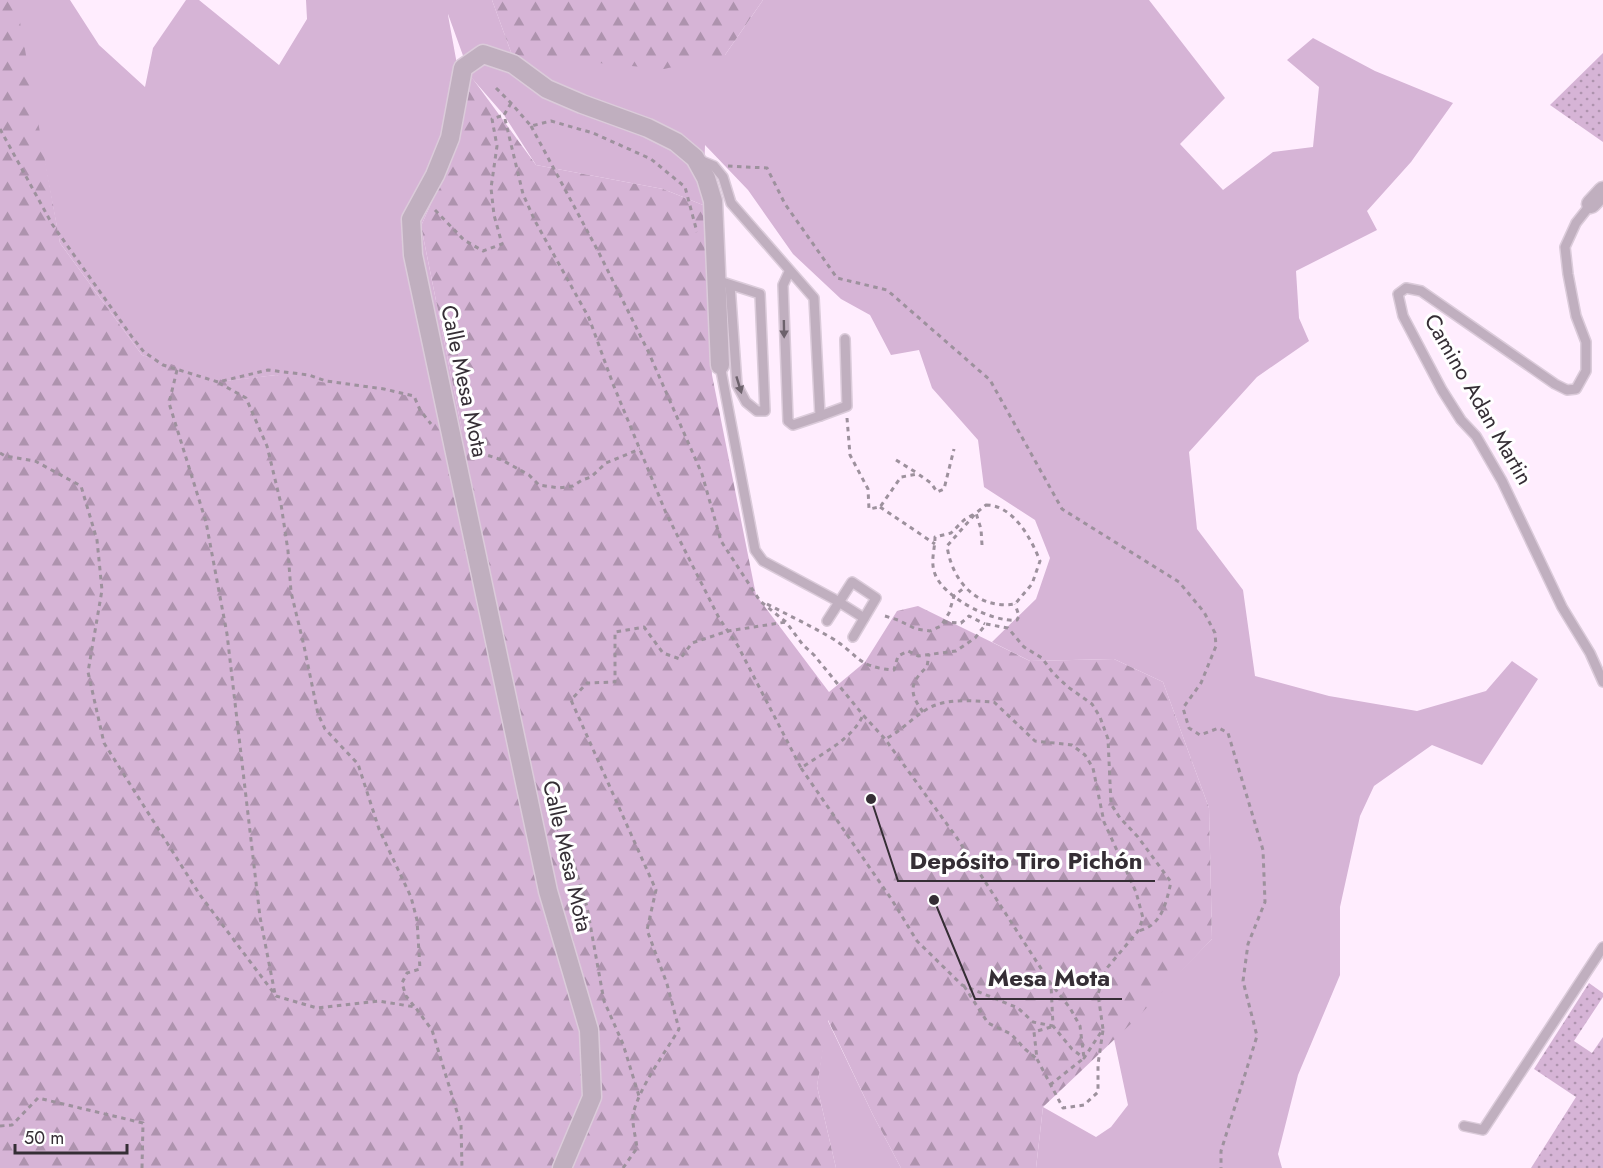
<svg xmlns="http://www.w3.org/2000/svg" width="1603" height="1168" viewBox="0 0 1603 1168" font-family="Jost,sans-serif">
<defs>
<pattern id="forest-firs" width="22" height="20" patternUnits="userSpaceOnUse" patternTransform="scale(1.5)"><rect width="22" height="20" fill="#d6b4d6"/><path d="M5 1l3.5 6h-7zM16 11l3.5 6h-7z" fill="#ae93ae"/></pattern>
<pattern id="garden-dots" width="8" height="8" patternUnits="userSpaceOnUse" patternTransform="scale(1.5)"><rect width="8" height="8" fill="#d6b4d6"/><path d="M2 2h.1M6 6h.1" fill="none" stroke="#ae93ae" stroke-width="1.8" stroke-linecap="round"/></pattern>
</defs>
<rect width="100%" height="100%" fill="#ffedfe"/>
<g fill="#d6b4d6" fill-rule="evenodd">
<path d="M14,0H70L99,45L145,87L153,48L186,0H199L279,65L307,19L306,0H492L512,55H725L763,0H1149L1225,98L1180,144L1223,190L1273,152L1313,147L1319,87L1287,60L1313,38L1375,71L1453,103L1411,162L1367,211L1377,230L1296,271L1299,318L1309,341L1257,377L1189,452L1197,529L1243,590L1255,676L1329,696L1417,711L1486,691L1512,661L1538,679L1482,765L1432,745L1374,786L1360,816L1340,907V975L1298,1075L1278,1154L1282,1168H1036L1043,1107L1096,1137L1111,1127L1128,1105L1114,1039L1212,939L1209,808L1163,682L1114,659L1030,661L992,642L1036,599L1050,558L1035,520L984,487L978,440L932,388L919,350L891,355L870,315L841,299L793,254L748,190L705,145L703,205L663,189L536,165L504,115L470,76L457,145L421,226L462,430L438,433L276,375L218,382L142,355L60,243ZM448,14L470,75L460,81L448,15Z"/>
<polygon points="827,1019 873,1115 901,1168 836,1168 817,1086"/>
</g>
<g fill="url(#forest-firs)">
<polygon points="0,0 16,0 60,243 142,355 225,381 276,375 405,395 421,401 441,433 462,430 421,226 457,145 470,75 536,165 663,189 703,205 712,375 756,595 829,692 865,662 897,611 918,606 1030,661 1114,659 1163,682 1209,808 1212,939 1136,1019 1043,1107 1036,1168 901,1168 873,1115 828,1020 817,1086 836,1168 0,1168"/>
<polygon points="492,0 763,0 725,55 664,69 512,55"/>
</g>
<g fill="url(#garden-dots)">
<polygon points="1603,53 1603,142 1550,105"/>
<polygon points="1589,983 1603,993 1603,997 1574,1041 1592,1053 1603,1037 1603,1168 1531,1168 1576,1097 1534,1069"/>
</g>
<g fill="none" stroke-linecap="round" stroke-linejoin="round">
<defs>
<g id="lane">
<polyline points="697,159 714,166 723,177 731,203 814,298 820,416 793,425 788,421 783,285 789,272"/>
<polyline points="1591,204 1576,223 1565,247 1568,274 1576,316 1586,342 1586,371 1576,389 1567,390 1555,384 1421,291 1406,288 1398,294 1403,316 1442,390 1461,420 1476,436 1502,481 1562,607 1590,653 1603,682"/>
<polyline points="716,280 760,294 765,411 757,411 746,402 737,385 730,285"/>
<polyline points="720,365 755,550 763,561 834,599 864,618"/>
<polyline points="820,416 847,406 845,339"/>
<polyline points="827,621 852,582 876,598 853,637"/>
<polyline points="1464,1126 1483,1130 1603,947"/>
</g>
<g id="street">
<polyline points="1591,204 1603,191"/>
<polyline points="562,1168 592,1097 589,1030 548,891 413,255 411,219 435,175 450,138 463,68 483,54 513,64 547,89 582,104 648,128 676,142 695,158 706,178 713,201 720,365"/>
</g>
</defs>
<use href="#lane" stroke="#dbcbda" stroke-width="12"/>
<use href="#street" stroke="#dbcbda" stroke-width="21"/>
<g stroke="#9d919d" stroke-width="3" stroke-dasharray="4.5 4.5" stroke-linecap="butt">
<polyline points="496,88 511,103 531,126 551,121 593,133 651,159 685,187 697,232"/>
<path d="M511,103L504,115L523,194L535,221L589,318L613,384L666,513L719,618L738,646L801,768C821,754 853,739 863,715"/>
<path d="M531,126L598,251L648,351L702,474L721,541L760,601L786,622L803,645L814,655L863,715L885,739L957,838L1051,984L1053,1026L1072,1049L1084,1058L1103,1029L1098,994L1107,968L1138,931L1143,918L1136,892L1104,822L1093,768L1085,755L1072,745L1035,741L994,702C971,701 944,697 924,711C910,720 900,732 885,739"/>
<polyline points="0,129 52,224 132,337 144,352 163,365 218,382 268,370 309,375 326,381 384,389 414,396 420,410 431,424"/>
<polyline points="728,166 767,168 785,204 837,278 887,290 990,380 1062,509 1179,582 1204,612 1215,633 1216,646 1201,683 1183,708 1189,728 1200,735 1219,728 1228,733 1263,850 1265,902 1248,944 1243,981 1257,1036 1221,1151 1221,1168"/>
<polyline points="435,210 464,240 483,251 502,244 494,215 491,188 497,146 492,119 504,115"/>
<polyline points="177,370 169,403 206,522 227,634 260,917 275,994"/>
<polyline points="219,383 246,398 267,446 281,504 288,551 291,592 304,646 318,714 325,729 358,764 379,829 411,897 417,920 420,969 407,973 402,983 406,996 414,1006"/>
<polyline points="847,418 850,455 868,489 869,509 880,507 901,477 918,474 931,483 937,492 944,489 954,449"/>
<polyline points="471,450 502,460 529,475 539,485 559,488 573,486 582,480 591,477 606,463 640,449"/>
<polyline points="0,453 5,456 35,461 81,486 97,540 102,590 88,672 104,743 200,895 276,996 317,1008 379,1001 415,1007 432,1030 461,1125 462,1168"/>
<polyline points="896,460 917,473"/>
<path d="M986,505C1013,505 1031,538 1040,561L1032,584L1015,604C977,610 952,581 947,546L976,513Z"/>
<polyline points="880,507 935,544"/>
<path d="M982,545L981,529L976,513L964,520L951,533L935,537C935,550 930,561 935,574C943,597 993,623 1017,620L1019,616L1015,604"/>
<path d="M767,604C788,615 809,625 830,637C859,654 855,667 894,670L898,656L908,651L918,656L956,651L975,638L986,624L1008,628L1024,647L1042,658L1053,673L1068,687L1092,704L1100,717L1108,739L1111,804L1120,818L1138,837L1171,882C1166,903 1162,926 1138,931"/>
<polyline points="885,616 898,620 916,629 930,631 941,626 949,613 954,596 965,587"/>
<polyline points="943,622 961,623 969,616 985,624"/>
<path d="M923,712C909,693 909,683 927,667L929,654"/>
<polyline points="801,768 892,900 917,941 962,985 1018,1008 1033,1022 1053,1026"/>
<polyline points="551,819 568,844 587,907 604,1001 623,1044 639,1096"/>
<polyline points="964,986 988,1023 1011,1034 1025,1049 1037,1059"/>
<polyline points="1051,1027 1034,1032 1037,1059 1063,1108 1084,1105 1098,1092 1098,1064 1103,1030"/>
<polyline points="1050,1085 1084,1058 1080,1026 1070,1008 1052,985"/>
<polyline points="0,1126 12,1125 38,1098 143,1123 142,1168"/>
<path d="M623,1168L637,1148C636,1138 632,1125 633,1115C638,1089 665,1053 679,1029L667,984L647,930L656,890L571,700L587,683L615,682V632L644,627L663,653L680,659L692,643L728,631L786,622"/>
</g>
<use href="#lane" stroke="#c0afbf" stroke-width="9"/>
<use href="#street" stroke="#c0afbf" stroke-width="18"/>
</g>
<defs><path id="oneway-solid" d="M-6-.8H1V-3.2L6.5 0L1 3.2V.8H-6Z" transform="scale(1.5)"/></defs>
<g fill="#6d626c">
<use href="#oneway-solid" transform="translate(784 329) rotate(89)"/>
<use href="#oneway-solid" transform="translate(739 385) rotate(73)"/>
</g>
<g text-anchor="middle" stroke-width="6" stroke-linejoin="round" paint-order="stroke">
<g font-size="22" fill="#352e35" stroke="#fff">
<text transform="translate(465 381) rotate(78)" y="8">Calle Mesa Mota</text>
<text transform="translate(1479 399) rotate(60)" y="8">Camino Adan Martin</text>
<text transform="translate(568 856) rotate(77)" y="8">Calle Mesa Mota</text>
</g>
</g>
<path fill="none" stroke="#352e35" stroke-width="2" d="M871 799L898 881H1155M934 900L975 999H1122"/>
<g fill="#352e35" stroke="#fff" stroke-width="2">
<circle cx="871" cy="799" r="6"/>
<circle cx="934" cy="900" r="6"/>
</g>
<g font-size="24" text-anchor="middle" font-weight="bold" fill="#352e35" stroke="#fff" stroke-width="6" stroke-linejoin="round" paint-order="stroke">
<text x="1026" y="869">Depósito Tiro Pichón</text>
<text x="1049" y="986">Mesa Mota</text>
</g>
<path d="M15 1144v9h112v-9" fill="none" stroke="#352e35" stroke-width="3"/>
<text x="24" y="1144" font-size="18" fill="#352e35" stroke="#ffffff" stroke-width="4.5" paint-order="stroke">50 m</text>
</svg>
